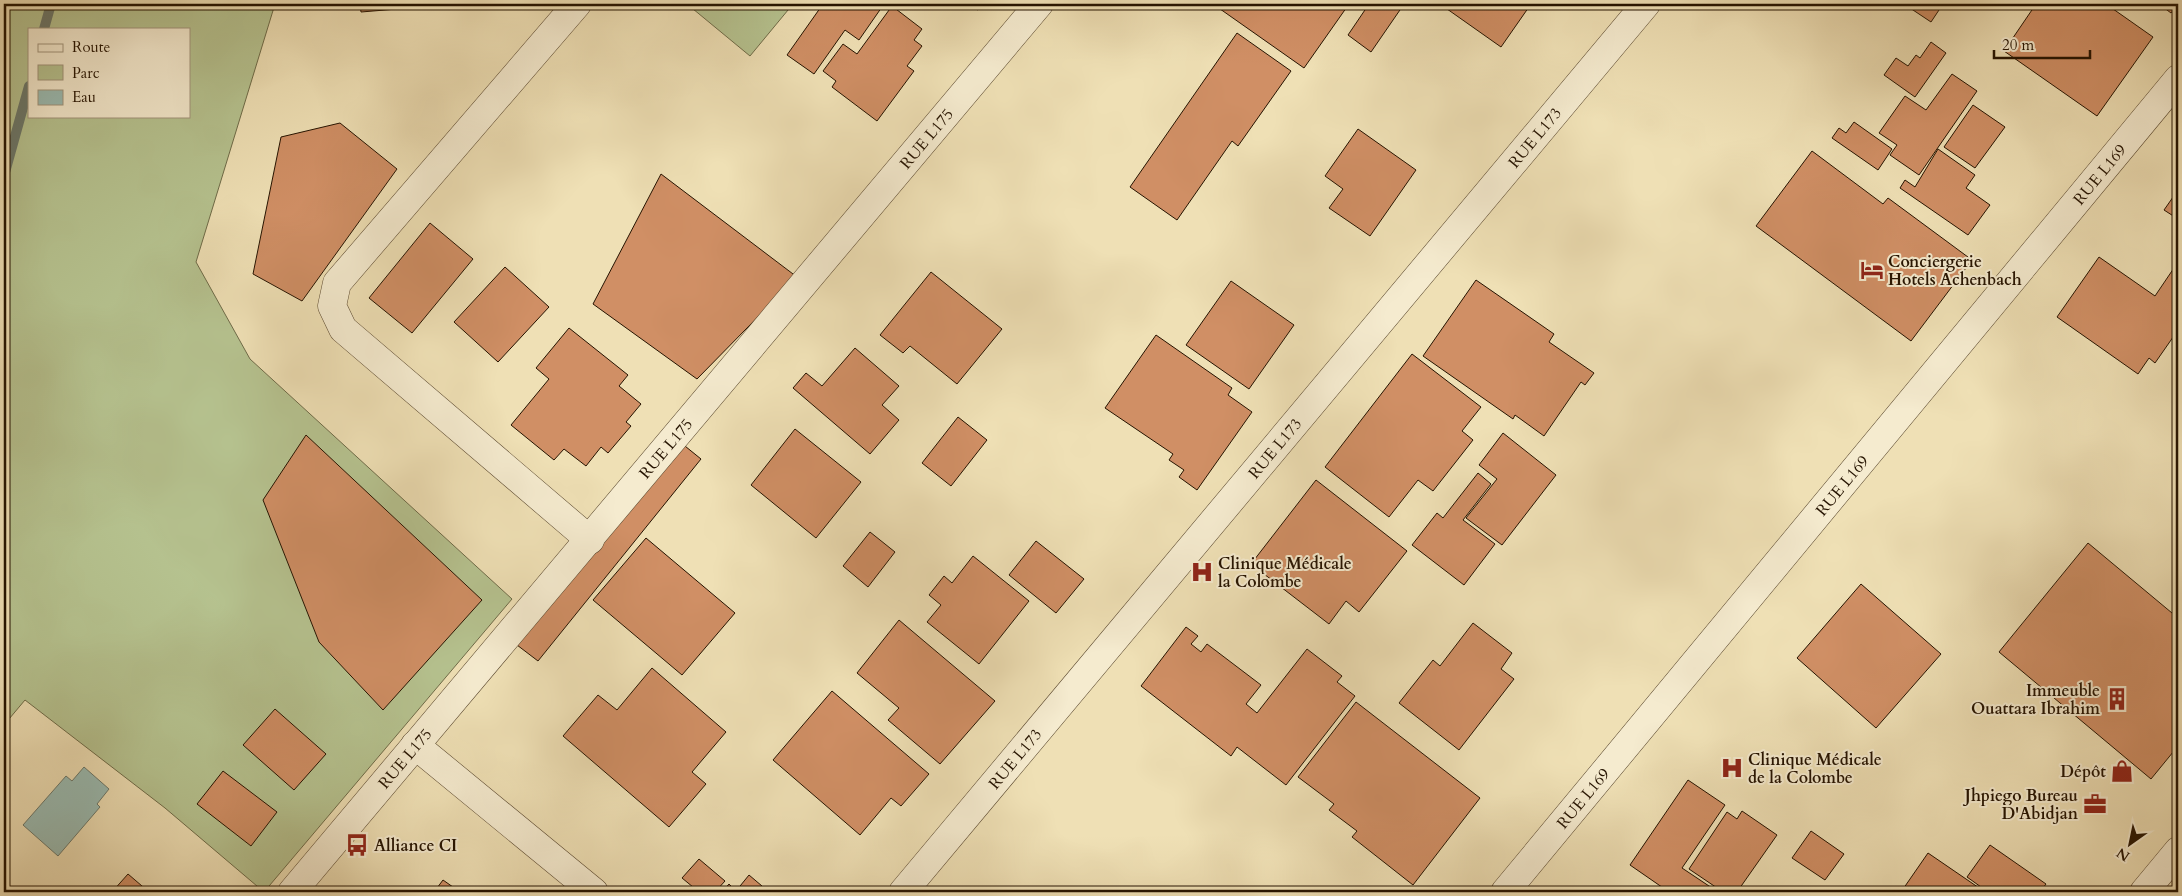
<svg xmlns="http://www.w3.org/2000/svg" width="2182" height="896" viewBox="0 0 2182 896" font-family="Cardo,serif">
<rect width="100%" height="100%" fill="#efe0b5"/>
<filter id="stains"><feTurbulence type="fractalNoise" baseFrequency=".004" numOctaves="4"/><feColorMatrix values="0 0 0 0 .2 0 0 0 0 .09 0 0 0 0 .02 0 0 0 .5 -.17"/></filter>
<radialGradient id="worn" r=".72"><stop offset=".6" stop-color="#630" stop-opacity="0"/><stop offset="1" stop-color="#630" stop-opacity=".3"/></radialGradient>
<g fill="#b6c390" stroke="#6e6b48" fill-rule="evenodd">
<path d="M4,4H275L196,262L250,359L512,599L264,892L165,808L25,700L4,725ZM29,29H189V116H29Z"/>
<polygon points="687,4 793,4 750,56"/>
</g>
<polygon fill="#9abcb3" stroke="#6b786b" points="84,767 109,789 97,804 100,807 58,856 23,825 66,776 72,781"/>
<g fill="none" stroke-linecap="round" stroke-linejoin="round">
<g stroke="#6b786b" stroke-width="10">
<polyline points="44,29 51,4"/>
<polyline points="4,176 29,86"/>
</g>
</g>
<g fill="#d08f65" stroke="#251300">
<polygon points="360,4 445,4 445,5 361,12"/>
<polygon points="823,4 884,4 859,40 845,30 814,74 787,55"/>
<polygon points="968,4 982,4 978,10"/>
<polygon points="1213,4 1349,4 1304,68"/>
<polygon points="1369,4 1398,4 1402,7 1371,52 1348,35"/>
<polygon points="1440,4 1531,4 1501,47"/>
<polygon points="1904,4 1943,4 1931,22"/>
<polygon points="2036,4 2106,4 2153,37 2097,116 2004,51"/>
<polygon points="2159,4 2178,4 2171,13"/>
<polygon points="892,6 922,29 914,40 922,46 907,66 914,71 877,121 832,87 836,81 823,71 843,44 857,54"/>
<polygon points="1237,33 1291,71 1238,146 1232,141 1177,220 1130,187"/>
<polygon points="1931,42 1946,53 1915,97 1884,75 1896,58 1908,66 1916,55 1920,58"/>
<polygon points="1952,74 1977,91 1919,175 1890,155 1897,145 1879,133 1905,96 1926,110"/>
<polygon points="1973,105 2005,127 1975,168 1944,147"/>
<polygon points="1854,122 1892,149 1878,170 1832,138 1839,128 1846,133"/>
<polygon points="340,123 397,169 302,301 253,274 281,137"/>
<polygon points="1358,129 1416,170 1370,236 1329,208 1343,189 1325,176"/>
<polygon points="1938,149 1975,175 1966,188 1990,205 1968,235 1900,188 1905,180 1915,187"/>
<polygon points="1812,151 1883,204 1888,198 1972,260 1911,341 1756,226"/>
<polygon points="661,174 797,277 697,379 593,304"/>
<polygon points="2178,190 2178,219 2164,210"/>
<polygon points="430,223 473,259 412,333 369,298"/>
<polygon points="2099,257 2155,296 2178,262 2178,330 2155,363 2149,358 2138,374 2057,317"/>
<polygon points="505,267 549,307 498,362 454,322"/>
<polygon points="931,272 1002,329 957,384 910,346 903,353 880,335"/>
<polygon points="1476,280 1554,334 1549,342 1594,373 1585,385 1581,382 1544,436 1515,415 1513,419 1423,356"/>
<polygon points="1231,281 1294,325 1249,389 1186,345"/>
<polygon points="569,328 628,375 619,386 641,404 626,422 631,426 608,453 601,447 586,466 564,449 554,460 511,425 549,379 536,368"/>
<polygon points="1156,335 1232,388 1228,395 1252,412 1197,490 1179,477 1184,470 1169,460 1173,454 1105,408"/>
<polygon points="855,348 899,386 882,405 899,420 870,454 793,388 806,373 822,386"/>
<polygon points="1412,354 1481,407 1462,431 1473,440 1433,491 1418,480 1389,517 1325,467"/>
<polygon points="958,417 987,440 951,486 922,463"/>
<polygon points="795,429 861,482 816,538 751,485"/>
<polygon points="1503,433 1556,475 1502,545 1466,518 1497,479 1479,465"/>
<polygon points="306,435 482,600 383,710 319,642 263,500"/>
<polygon points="680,442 701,459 538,661 517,645"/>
<polygon points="1478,473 1491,484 1463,520 1495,544 1464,585 1412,545 1437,513 1443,518"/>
<polygon points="1316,480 1407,551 1359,612 1346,601 1329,624 1251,564"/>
<polygon points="870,532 895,552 868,587 843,566"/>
<polygon points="646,538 735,613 682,675 593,600"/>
<polygon points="1036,541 1084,579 1056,613 1009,575"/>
<polygon points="2088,543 2178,618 2178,746 2151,779 1999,652"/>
<polygon points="973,556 1029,601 979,664 927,622 941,605 929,595 944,576 952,583"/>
<polygon points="1861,584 1941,654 1876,728 1797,658"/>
<polygon points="899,620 995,701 940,764 888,720 899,708 857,673"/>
<polygon points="1473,623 1512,653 1501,669 1514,679 1459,750 1399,703 1433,660 1440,666"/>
<polygon points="1186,627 1198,636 1191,644 1201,652 1207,644 1261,685 1246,704 1257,713 1307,649 1342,676 1337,682 1355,696 1286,785 1237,747 1231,756 1141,686"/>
<polygon points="652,668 726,732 692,772 706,784 669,827 563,736 598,695 617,710"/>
<polygon points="832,691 929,774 901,806 891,798 860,835 773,760"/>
<polygon points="1356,702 1480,798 1413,885 1352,837 1357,831 1329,810 1334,804 1298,777"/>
<polygon points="275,709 326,754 294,790 243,745"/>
<polygon points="223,771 277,812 251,846 197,804"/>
<polygon points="1688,780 1725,805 1682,868 1718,892 1669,892 1630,865"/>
<polygon points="1742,811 1777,835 1737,892 1723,892 1689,869 1727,812 1737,819"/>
<polygon points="1811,831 1844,854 1825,880 1792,858"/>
<polygon points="1990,845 2046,884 2040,892 1988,892 1967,877"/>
<polygon points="1928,853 1985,892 1901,892"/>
<polygon points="699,859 725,881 715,892 699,892 682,878"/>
<polygon points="128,874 149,892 112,892"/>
<polygon points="749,875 762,886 756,892 722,892 729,884 736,891"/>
<polygon points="443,880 460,892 434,892"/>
</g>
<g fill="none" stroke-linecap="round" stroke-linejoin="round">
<defs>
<g id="minor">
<polyline points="577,4 337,283 332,306 343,329 590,540"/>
<polyline points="415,745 594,892"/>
<path id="s1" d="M292,892L1039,4"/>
<path id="s2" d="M903,892L1646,4"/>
<path id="s3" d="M1505,892L2178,79"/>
</g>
<polyline id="tertiary" points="2144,892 2178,851"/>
</defs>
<use href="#minor" stroke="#58462d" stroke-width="29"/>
<use href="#tertiary" stroke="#58462d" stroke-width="29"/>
<use href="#minor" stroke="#f5ebcf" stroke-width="28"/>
<use href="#tertiary" stroke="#f5ebcf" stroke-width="28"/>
</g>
<defs>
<symbol id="hotel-bare" viewBox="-9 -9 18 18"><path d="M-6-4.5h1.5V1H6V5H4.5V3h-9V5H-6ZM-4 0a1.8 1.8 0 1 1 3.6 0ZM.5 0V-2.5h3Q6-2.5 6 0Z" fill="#8f2418" stroke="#f5ebcf" stroke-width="2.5" paint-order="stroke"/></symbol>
<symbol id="hospital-bare" viewBox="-9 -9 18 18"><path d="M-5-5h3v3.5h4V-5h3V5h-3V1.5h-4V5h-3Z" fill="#8f2418" stroke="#f5ebcf" stroke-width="2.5" paint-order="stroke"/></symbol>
<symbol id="building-bare" viewBox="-9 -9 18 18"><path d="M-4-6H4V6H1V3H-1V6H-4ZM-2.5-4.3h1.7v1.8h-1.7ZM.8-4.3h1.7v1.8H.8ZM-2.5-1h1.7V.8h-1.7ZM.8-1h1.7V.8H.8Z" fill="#8f2418" stroke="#f5ebcf" stroke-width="2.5" paint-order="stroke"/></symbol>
<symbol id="shop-bare" viewBox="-9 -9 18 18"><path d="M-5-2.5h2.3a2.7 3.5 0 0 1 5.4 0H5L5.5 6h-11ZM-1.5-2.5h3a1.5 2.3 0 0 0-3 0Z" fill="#8f2418" stroke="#f5ebcf" stroke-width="2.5" paint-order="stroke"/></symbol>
<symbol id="office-bare" viewBox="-9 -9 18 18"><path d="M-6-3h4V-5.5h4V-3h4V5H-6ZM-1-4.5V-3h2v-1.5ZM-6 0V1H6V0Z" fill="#8f2418" stroke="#f5ebcf" stroke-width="2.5" paint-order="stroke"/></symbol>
<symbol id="bus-bare" viewBox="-9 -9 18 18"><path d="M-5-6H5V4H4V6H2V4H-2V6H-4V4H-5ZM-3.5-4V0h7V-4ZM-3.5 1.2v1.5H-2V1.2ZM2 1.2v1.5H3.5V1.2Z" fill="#8f2418" stroke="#f5ebcf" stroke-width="2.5" paint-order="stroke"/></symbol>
</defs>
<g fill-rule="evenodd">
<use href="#hotel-bare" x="1856" y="254" width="32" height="32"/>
<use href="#hospital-bare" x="1186" y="556" width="32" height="32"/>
<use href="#building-bare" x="2101" y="683" width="32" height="32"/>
<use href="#hospital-bare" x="1716" y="752" width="32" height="32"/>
<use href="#shop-bare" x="2106" y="755" width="32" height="32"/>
<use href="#office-bare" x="2079" y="788" width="32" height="32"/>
<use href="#bus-bare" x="341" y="829" width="32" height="32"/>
</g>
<g text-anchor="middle" stroke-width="4" stroke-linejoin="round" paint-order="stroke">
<g font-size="16" fill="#251300" stroke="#f5ebcf">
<text dy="6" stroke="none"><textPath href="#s2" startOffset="984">RUE L173</textPath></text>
<text dy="6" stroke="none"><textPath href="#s1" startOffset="985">RUE L175</textPath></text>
<text dy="6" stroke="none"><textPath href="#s3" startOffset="932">RUE L169</textPath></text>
<text dy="6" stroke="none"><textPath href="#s2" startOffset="579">RUE L173</textPath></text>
<text dy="6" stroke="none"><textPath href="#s1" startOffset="580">RUE L175</textPath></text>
<text dy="6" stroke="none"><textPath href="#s3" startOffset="528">RUE L169</textPath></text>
<text dy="6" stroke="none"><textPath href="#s1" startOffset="175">RUE L175</textPath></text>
<text dy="6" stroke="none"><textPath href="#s2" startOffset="174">RUE L173</textPath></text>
<text dy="6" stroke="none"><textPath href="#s3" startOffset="122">RUE L169</textPath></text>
</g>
<g font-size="16" font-weight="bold" fill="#251300" stroke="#f5ebcf" text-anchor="start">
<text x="1888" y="267">Conciergerie<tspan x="1888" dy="18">Hotels Achenbach</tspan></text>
<text x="1218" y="569">Clinique Médicale<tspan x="1218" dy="18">la Colombe</tspan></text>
<text x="2100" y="696" text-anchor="end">Immeuble<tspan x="2100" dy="18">Ouattara Ibrahim</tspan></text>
<text x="1748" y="765">Clinique Médicale<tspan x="1748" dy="18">de la Colombe</tspan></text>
<text x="2106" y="777" text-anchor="end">Dépôt</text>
<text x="2078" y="801" text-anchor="end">Jhpiego Bureau<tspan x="2078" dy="18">D'Abidjan</tspan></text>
<text x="374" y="851">Alliance CI</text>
</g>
</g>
<rect width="2182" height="896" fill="none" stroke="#efe0b5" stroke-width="20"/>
<rect x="5" y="5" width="2172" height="886" fill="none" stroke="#251300" stroke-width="2.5"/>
<rect x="10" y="10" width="2162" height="876" fill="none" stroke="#251300"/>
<rect x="28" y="28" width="162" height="90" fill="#f5ebcf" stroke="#a2957c"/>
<rect x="38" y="44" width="25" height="8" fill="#f5ebcf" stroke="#a2957c"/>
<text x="72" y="52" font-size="15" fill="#251300">Route</text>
<rect x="38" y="65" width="25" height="15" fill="#b6c390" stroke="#a2957c"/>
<text x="72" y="78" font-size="15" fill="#251300">Parc</text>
<rect x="38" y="90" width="25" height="15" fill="#9abcb3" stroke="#a2957c"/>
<text x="72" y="102" font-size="15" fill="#251300">Eau</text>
<g transform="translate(2130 844) rotate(213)" stroke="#f5ebcf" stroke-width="4" paint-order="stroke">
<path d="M0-4L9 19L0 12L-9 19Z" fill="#251300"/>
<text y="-8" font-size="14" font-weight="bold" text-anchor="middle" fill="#251300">N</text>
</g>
<path d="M1994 50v8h96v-8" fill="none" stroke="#251300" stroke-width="2.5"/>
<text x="2002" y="50" font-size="15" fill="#251300" stroke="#f5ebcf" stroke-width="4" paint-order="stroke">20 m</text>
<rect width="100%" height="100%" filter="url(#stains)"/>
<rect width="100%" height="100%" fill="url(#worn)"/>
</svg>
